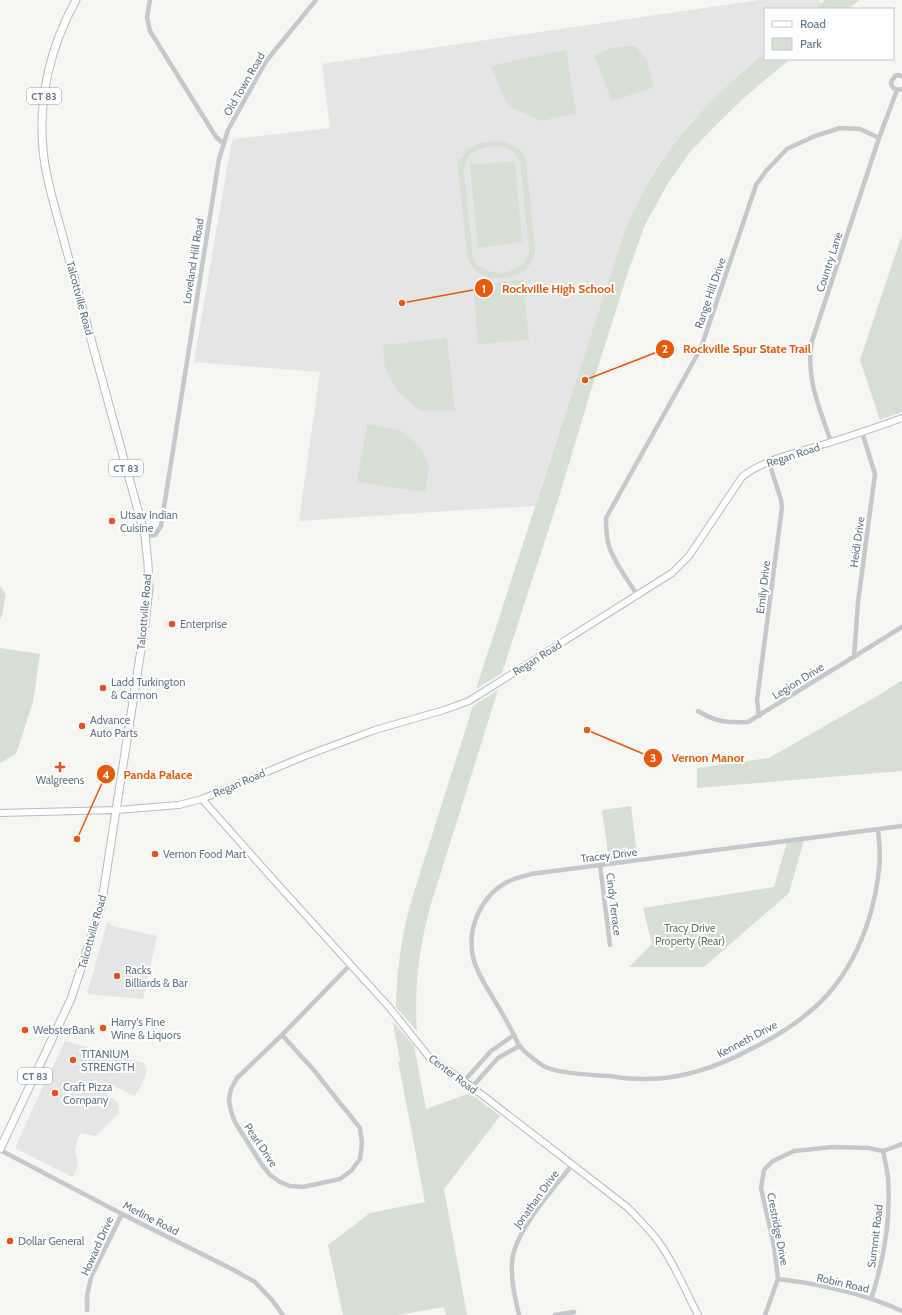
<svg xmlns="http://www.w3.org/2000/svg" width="902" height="1315" viewBox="0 0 902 1315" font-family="Cabin,sans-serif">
<rect width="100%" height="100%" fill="#f6f6f3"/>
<g fill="#e4e5e4">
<polygon points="759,0 818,0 821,4 815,9 765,9 765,53 713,100 686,128 659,164 646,186 632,215 620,245 535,506 463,510 299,521 320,372 194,362 230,150 233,139 330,128 322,64"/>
<polygon points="107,923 110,923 112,926 157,936 143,999 87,994"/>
<polygon points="65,1041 144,1063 147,1070 142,1084 135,1096 108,1083 107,1095 118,1102 119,1113 96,1136 80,1133 75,1149 78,1166 73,1177 15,1148 32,1110"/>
</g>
<g fill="#d7ded3" fill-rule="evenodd">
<polygon points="825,0 859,0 849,9 815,9"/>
<polygon points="623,46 635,46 647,60 654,87 612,101 594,56 608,49"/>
<polygon points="566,50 576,113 541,121 508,106 491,66"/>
<path d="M765,53V59H790L746,96L718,123L690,152L668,183L644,227L627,275L598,367L558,500L502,673L476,689L620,245C638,194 666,148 704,109C723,89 744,71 765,53Z"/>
<path d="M493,141C508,141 520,146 526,159L535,248C536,284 473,290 467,254L457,159H461C468,146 480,142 493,141ZM492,146C504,146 515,149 520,161L529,248C530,275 484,282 473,258L464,171C464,155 477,148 492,146Z"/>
<polygon points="515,161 522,242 478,248 470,165"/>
<polygon points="902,235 902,412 880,420 860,360"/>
<polygon points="523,280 529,340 478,344 473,285"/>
<polygon points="447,338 455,411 419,410 397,391 385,368 383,345"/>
<polygon points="367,424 401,431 421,448 429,466 425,492 357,482"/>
<path d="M0,587L2,588L6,595C3,604 4,612 0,620Z"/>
<polygon points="0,648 40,654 33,702 16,754 0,763"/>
<polygon points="902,680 902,771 697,788 697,768 769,758 879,695"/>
<path d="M498,690L431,904C419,946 414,988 417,1031L396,1007C397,968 402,930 414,892L473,706Z"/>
<polygon points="631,806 637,856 609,860 602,810"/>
<polygon points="804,840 789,893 704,967 629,967 652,944 643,908 774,887 787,842"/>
<polygon points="393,1022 414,1046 426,1109 470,1093 500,1116 444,1189 467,1315 446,1315 444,1307 398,1315 343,1315 328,1245 370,1213 425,1202 400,1071 398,1062 400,1061"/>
</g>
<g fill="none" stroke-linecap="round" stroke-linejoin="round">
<defs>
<g id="secondary">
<path d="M202,799L272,878L389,1007L429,1057L472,1087L627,1207C638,1218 649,1229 658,1241C675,1264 685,1290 698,1315"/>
<path d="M0,813L117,810L179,805L202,799L305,756L375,730L444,710L469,701L672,573L689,556L742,477C763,460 792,454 818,446C846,438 874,428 902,418"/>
</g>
<path id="primary" d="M0,1149L71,999L101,907L145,624L149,588L148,564L145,536L52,197C48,181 44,165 43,149C38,97 51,45 76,0"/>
</defs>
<use href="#secondary" stroke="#b6bbc0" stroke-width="8"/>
<use href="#primary" stroke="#b7bbbf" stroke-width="9"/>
<g stroke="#c4c8cb" stroke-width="4.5">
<polyline points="150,0 147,17 150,31 216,137 223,143"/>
<path d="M902,76L898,75L895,76L891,82C891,88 896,91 902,89"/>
<path d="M831,442C820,409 805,377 812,341L879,138L897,90"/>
<polyline points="145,536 155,535 161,526 219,159 228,130 261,70 267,60 316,0"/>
<path d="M637,595C628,580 615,564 609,546C606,537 606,528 606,518L701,348L756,185L766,171L787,149L815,136L840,128L860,129L879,138"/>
<polyline points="854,657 858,602 875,474 862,432"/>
<path d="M698,711C715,722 729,723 748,722L902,627"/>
<polyline points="759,716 757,700 782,507 781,500 769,462"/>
<path d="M878,829C879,842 881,856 879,869C873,924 851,979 807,1014C791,1027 773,1038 755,1047C720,1066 683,1080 643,1079C632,1079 620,1078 610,1076C593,1075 563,1074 548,1068C540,1065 524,1052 519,1045C517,1042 516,1038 514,1035C510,1027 506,1020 502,1013C493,997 479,978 474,961C465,929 482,891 514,879C519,877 526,876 531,874L902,826"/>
<polyline points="600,865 610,945"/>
<polygon points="282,1035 312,1068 360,1128 362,1143 360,1159 351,1171 340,1179 303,1187 290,1186 280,1182 270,1175 262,1165 235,1122 231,1111 229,1100 231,1089 237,1078"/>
<polyline points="282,1035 350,965"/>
<polyline points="463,1082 491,1051 514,1035"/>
<polyline points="472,1087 498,1058 519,1046"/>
<polyline points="0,1150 122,1214 232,1269 255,1282 272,1300 283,1315"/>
<path d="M778,1279C820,1284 863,1293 902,1311"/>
<path d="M871,1299C884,1260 891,1219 888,1178C887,1169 885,1160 883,1151"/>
<polyline points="87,1310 87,1296 91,1277 122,1214"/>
<path d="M519,1315C515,1298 511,1281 512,1263C513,1233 553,1189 572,1165"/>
<polyline points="555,1315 574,1312"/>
<polyline points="765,1315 778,1279 774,1246 761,1188 764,1170 773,1161 794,1151 833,1147 869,1148 883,1151 902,1144"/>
</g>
<use href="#secondary" stroke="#fff" stroke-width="6"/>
<use href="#primary" stroke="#fff" stroke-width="7"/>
</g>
<g fill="#ec4f1d" stroke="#fff" stroke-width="1.5">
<circle cx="112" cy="521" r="4"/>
<circle cx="172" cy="624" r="4"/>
<circle cx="103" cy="688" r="4"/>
<circle cx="82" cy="726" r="4"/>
<path d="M58 761h4v4h4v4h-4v4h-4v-4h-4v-4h4z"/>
<circle cx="155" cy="854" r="4"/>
<circle cx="117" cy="976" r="4"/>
<circle cx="103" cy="1028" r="4"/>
<circle cx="25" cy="1030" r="4"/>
<circle cx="73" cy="1060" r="4"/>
<circle cx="55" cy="1093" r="4"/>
<circle cx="10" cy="1241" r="4"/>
</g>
<g text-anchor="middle" stroke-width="4" stroke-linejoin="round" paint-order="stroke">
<g fill="#fff" stroke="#929faa" stroke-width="1">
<rect x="27" y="88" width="34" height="16" rx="3"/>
<rect x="109" y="460" width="34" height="16" rx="3"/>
<rect x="18" y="1068" width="34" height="16" rx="3"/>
</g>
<g font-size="10" font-weight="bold" fill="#647685">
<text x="44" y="100">CT 83</text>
<text x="126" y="472">CT 83</text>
<text x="35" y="1080">CT 83</text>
</g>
<g font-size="11" fill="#647685" stroke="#fff">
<text transform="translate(244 84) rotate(-60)" y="4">Old Town Road</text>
<text transform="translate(193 261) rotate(-81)" y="4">Loveland Hill Road</text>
<text transform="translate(829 262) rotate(-72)" y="4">Country Lane</text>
<text transform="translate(710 293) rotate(-71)" y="4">Range Hill Drive</text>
<text transform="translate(80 298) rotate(75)" y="4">Talcottville Road</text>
<text transform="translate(793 455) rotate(-18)" y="4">Regan Road</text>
<text transform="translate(857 542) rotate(-82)" y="4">Heidi Drive</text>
<text transform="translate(763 587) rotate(-83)" y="4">Emily Drive</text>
<text transform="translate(144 612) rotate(-85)" y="4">Talcottville Road</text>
<text transform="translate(537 658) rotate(-32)" y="4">Regan Road</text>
<text transform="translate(798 681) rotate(-32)" y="4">Legion Drive</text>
<text transform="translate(239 783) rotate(-23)" y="4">Regan Road</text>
<text transform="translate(609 855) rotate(-7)" y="4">Tracey Drive</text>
<text transform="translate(614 904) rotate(83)" y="4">Cindy Terrace</text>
<text transform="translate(92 932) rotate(-74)" y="4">Talcottville Road</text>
<text transform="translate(747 1039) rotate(-28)" y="4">Kenneth Drive</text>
<text transform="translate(453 1074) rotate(37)" y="4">Center Road</text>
<text transform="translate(261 1145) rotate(56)" y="4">Pearl Drive</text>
<text transform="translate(536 1199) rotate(-54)" y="4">Jonathan Drive</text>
<text transform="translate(151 1218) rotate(27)" y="4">Merline Road</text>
<text transform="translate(778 1229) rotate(79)" y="4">Crestridge Drive</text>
<text transform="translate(875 1236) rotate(-83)" y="4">Summit Road</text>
<text transform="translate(97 1246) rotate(-66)" y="4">Howard Drive</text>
<text transform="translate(843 1283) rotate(13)" y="4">Robin Road</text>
</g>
<g font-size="11" fill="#647685" stroke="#fff" text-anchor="start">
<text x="120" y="519">Utsav Indian<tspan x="120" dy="13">Cuisine</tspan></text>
<text x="180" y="628">Enterprise</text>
<text x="111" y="686">Ladd Turkington<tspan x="111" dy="13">&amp; Carmon</tspan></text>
<text x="90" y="724">Advance<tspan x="90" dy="13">Auto Parts</tspan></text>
<text x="60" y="784" text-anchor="middle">Walgreens</text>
<text x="163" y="858">Vernon Food Mart</text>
<text x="125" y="974">Racks<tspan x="125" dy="13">Billiards &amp; Bar</tspan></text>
<text x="111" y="1026">Harry's Fine<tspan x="111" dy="13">Wine &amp; Liquors</tspan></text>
<text x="33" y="1034">WebsterBank</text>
<text x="81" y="1058">TITANIUM<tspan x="81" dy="13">STRENGTH</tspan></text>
<text x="63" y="1091">Craft Pizza<tspan x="63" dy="13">Company</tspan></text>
<text x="18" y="1245">Dollar General</text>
</g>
<g font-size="11" fill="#687c63" stroke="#fff">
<text x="690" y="932">Tracy Drive<tspan x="690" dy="13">Property (Rear)</tspan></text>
</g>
</g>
<path fill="none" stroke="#e8590c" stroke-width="1.5" d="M402 303L484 288M585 380L665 349M587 730L653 758M77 839L106 774"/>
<g fill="#e8590c" stroke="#fff" stroke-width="1.5">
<circle cx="402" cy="303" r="4"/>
<circle cx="585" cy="380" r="4"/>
<circle cx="587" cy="730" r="4"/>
<circle cx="77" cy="839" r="4"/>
<circle cx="484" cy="288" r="10"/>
<circle cx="665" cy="349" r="10"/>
<circle cx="653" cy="758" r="10"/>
<circle cx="106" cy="774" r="10"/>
</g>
<g font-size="12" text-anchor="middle" font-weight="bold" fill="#fff">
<text x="484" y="293">1</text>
<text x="665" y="353">2</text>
<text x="653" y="762">3</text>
<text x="106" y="779">4</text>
</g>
<g font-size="12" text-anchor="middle" font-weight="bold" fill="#e8590c" stroke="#fff" stroke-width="4" stroke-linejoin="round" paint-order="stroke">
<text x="558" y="293">Rockville High School</text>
<text x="747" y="353">Rockville Spur State Trail</text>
<text x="708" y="762">Vernon Manor</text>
<text x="158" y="779">Panda Palace</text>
</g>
<rect x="764" y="8" width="130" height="52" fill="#ffffff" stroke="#c1c8ce"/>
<rect x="772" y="21" width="20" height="6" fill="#ffffff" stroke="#c1c8ce"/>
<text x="800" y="28" font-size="12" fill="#647685">Road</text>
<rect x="772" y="38" width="20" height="12" fill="#d7ded3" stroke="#c1c8ce"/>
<text x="800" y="48" font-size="12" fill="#647685">Park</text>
</svg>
